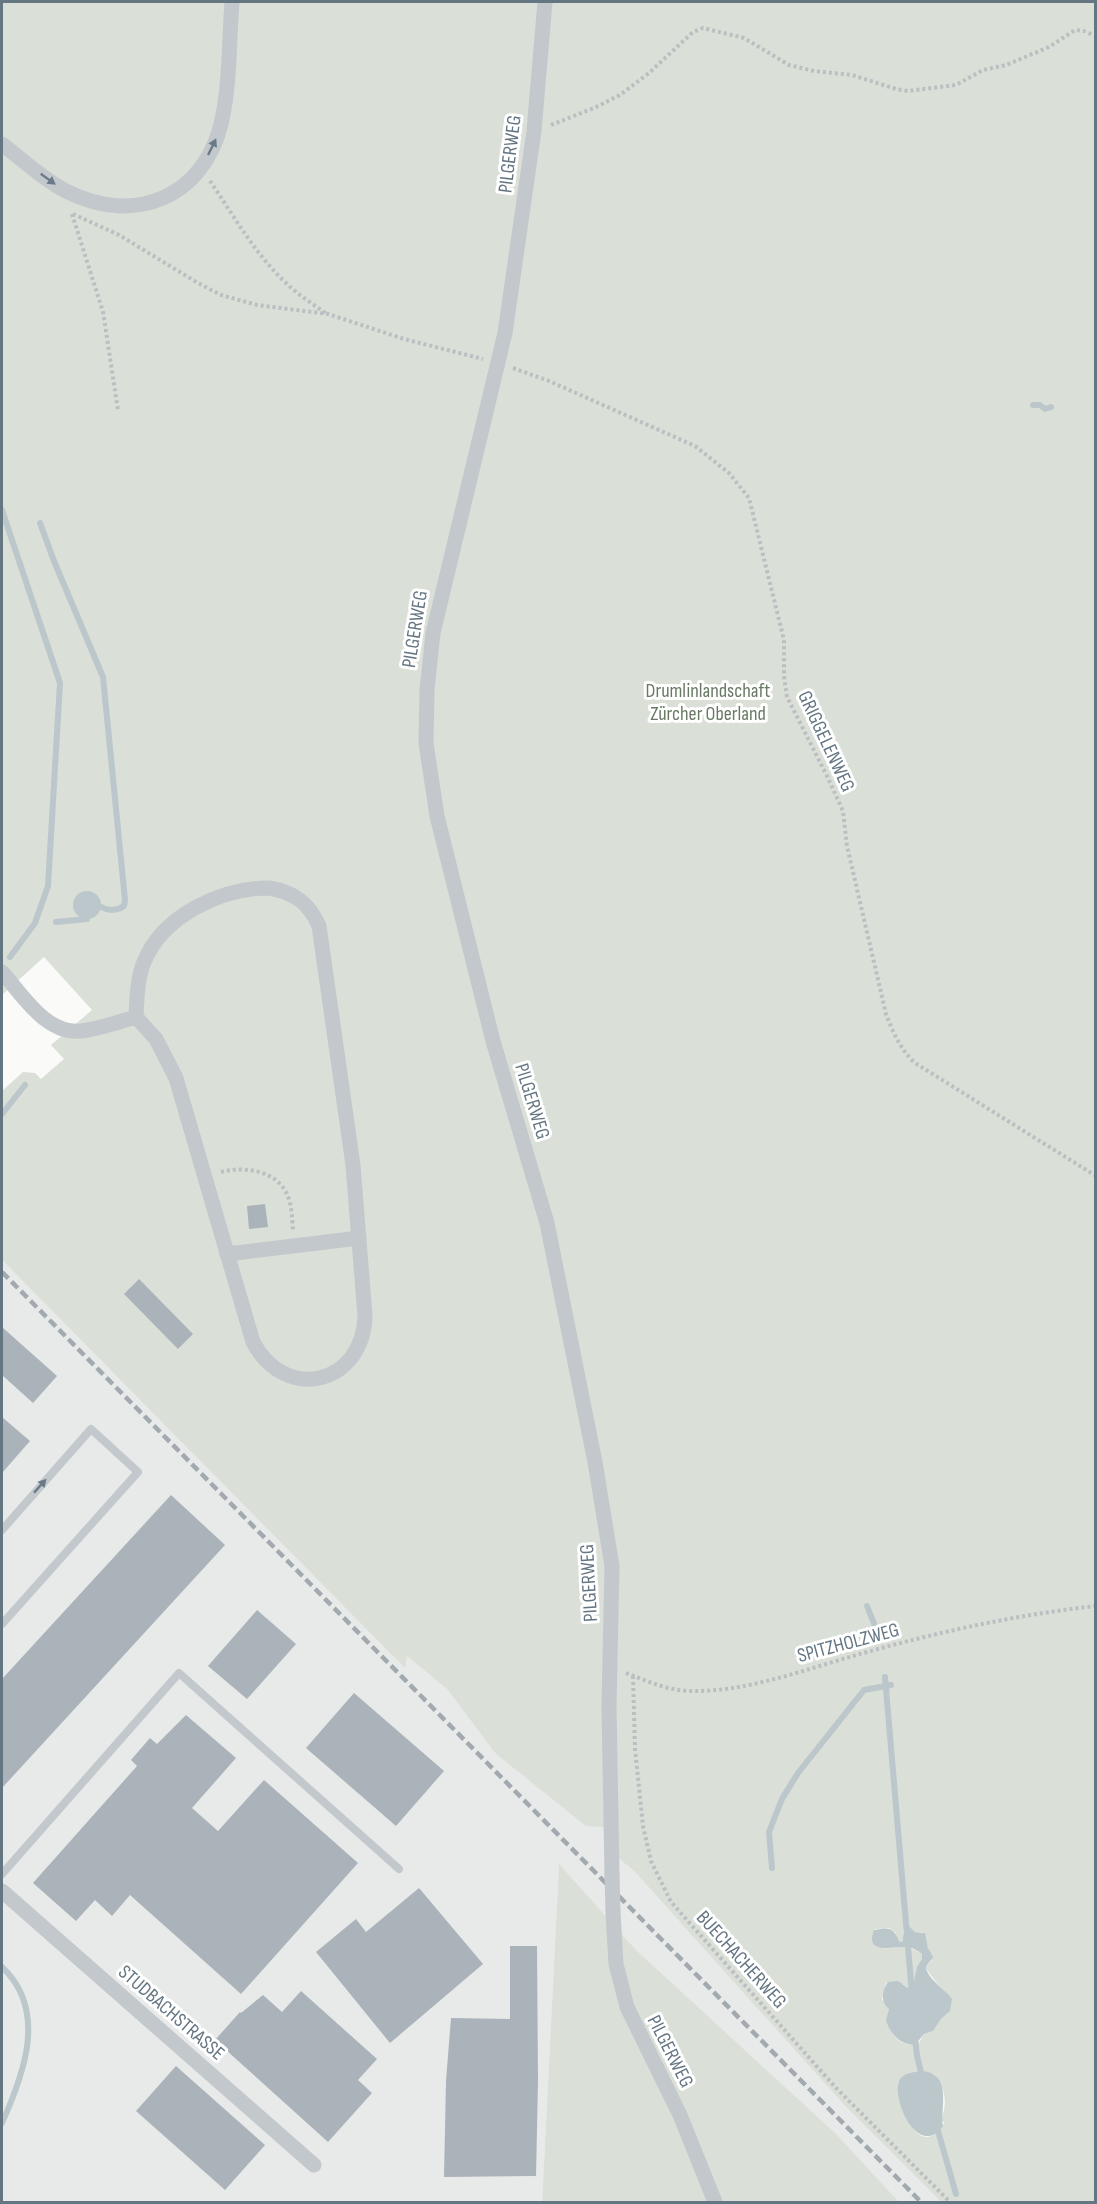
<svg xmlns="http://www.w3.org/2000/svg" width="1097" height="2204" viewBox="0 0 1097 2204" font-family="'Sofia Sans Condensed',sans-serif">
<rect width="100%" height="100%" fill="#fafaf8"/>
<polygon fill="#e8e9e9" points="2,1260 405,1667 406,1655 447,1689 495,1753 603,1826 610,1851 635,1872 846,2107 941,2202 899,2202 835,2134 636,1950 559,1865 542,2202 2,2202"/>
<g fill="#dadfd7" fill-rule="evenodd">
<path d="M2,2H1095V2202H941L846,2107L635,1872L610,1851L603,1827L586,1826L495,1753L447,1689L407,1656L405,1668L2,1260V1091L23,1072L35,1073L41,1079L64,1059L51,1045L92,1010L44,957L2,995ZM909,1926L915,1932H923L932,1960L927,1965V1970L943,1991L948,2013L941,2019L933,2031L924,2034L918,2044C897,2049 883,2027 889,2009L882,1999L886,1983L903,1984L908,1988L913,1986L917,1968L922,1959V1954C918,1951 910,1947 904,1947C891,1947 876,1954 872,1935L875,1929L889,1928L895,1932L899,1941L902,1942L904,1928ZM923,2071L935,2075C945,2087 948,2105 941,2119L944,2123C918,2164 900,2104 898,2083C903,2073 913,2073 923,2071Z"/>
<polygon points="559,1864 636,1950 836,2134 899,2202 542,2202"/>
</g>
<g fill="#bbc7cb">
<circle cx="87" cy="905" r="14"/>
<path d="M905,1926H909L915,1932L925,1933L928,1948L933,1957C932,1960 929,1962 927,1965C922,1975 948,1992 952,1999L950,2011L941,2019L933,2031L924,2034L915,2045C900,2045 890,2034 886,2020L889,2009C880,2002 882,1990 888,1982L898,1981L908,1988L913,1986L917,1967L922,1959V1954C918,1951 910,1946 904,1947C892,1947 864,1954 874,1930C888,1927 894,1927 899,1941L902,1942Z"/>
<path d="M923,2071C953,2075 940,2108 943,2126C917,2162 888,2091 901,2078C906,2072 916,2072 923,2071Z"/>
</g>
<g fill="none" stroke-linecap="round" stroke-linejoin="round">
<g stroke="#bbc7cb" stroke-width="6">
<polyline points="1033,405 1040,405 1045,409 1051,407"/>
<polyline points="2,510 60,683 48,886 35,923 10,957"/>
<path d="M40,523L54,561L103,677L125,900L124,906C117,911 108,911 101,907"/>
<polyline points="56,922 87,919"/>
<polyline points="2,1114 25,1085"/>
<polyline points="867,1606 879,1636"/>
<polyline points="885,1677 912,1994"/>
<polyline points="772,1868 769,1832 782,1799 798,1773 864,1690 891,1685"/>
<path d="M2,1967C48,2010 24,2074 2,2123"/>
<polyline points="915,2037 917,2056 923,2080"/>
<polyline points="936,2124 956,2194"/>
</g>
</g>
<g fill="#aab3b9">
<polygon points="265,1204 268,1227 249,1229 247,1206"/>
<polygon points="139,1279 193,1334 178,1349 124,1294"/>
<polygon points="2,1327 57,1376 33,1403 2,1375"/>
<polygon points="2,1417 30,1441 2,1473"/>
<polygon points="171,1495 225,1545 2,1788 2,1679"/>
<polygon points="257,1610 296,1644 247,1699 208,1666"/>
<polygon points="354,1693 444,1771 396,1826 306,1748"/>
<polygon points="186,1715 236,1758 192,1808 218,1831 264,1780 358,1863 241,1994 130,1895 112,1916 95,1900 76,1921 33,1883 137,1766 131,1760 150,1738 157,1744"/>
<polygon points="419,1888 483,1964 390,2043 316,1952 356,1919 366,1932"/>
<polygon points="510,1946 537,1946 538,2081 536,2176 444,2177 446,2081 451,2018 510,2019"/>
<polygon points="301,1991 377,2059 358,2080 372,2093 328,2142 215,2040 240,2012 241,2013 263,1995 282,2012"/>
<polygon points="176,2066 265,2145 225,2190 136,2111"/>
</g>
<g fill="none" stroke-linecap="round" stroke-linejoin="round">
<g stroke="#bbbfc2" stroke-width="4" stroke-dasharray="3 3" stroke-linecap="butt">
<polyline points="551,125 594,108 620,95 649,73 693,32 703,28 744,38 789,65 814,71 852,75 896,89 908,91 956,85 983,70 1006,65 1049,47 1075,30 1084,31 1096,36"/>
<path d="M210,181C234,216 255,254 286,283C298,295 313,304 327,314"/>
<polyline points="72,214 103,312 118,410"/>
<polyline points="73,214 119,235 198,283 221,295 257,305 328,314 404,339 483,359"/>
<path d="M513,368L549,381L695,446L729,473L749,498L784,640V676L787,697L827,776L843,811L847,846L886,1014C893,1032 900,1049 915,1063L1096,1176"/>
<path d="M221,1172C243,1166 276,1170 287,1194C292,1204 292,1219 293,1230"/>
<path d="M626,1673C647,1681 669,1691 691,1691C748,1692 806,1669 860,1654C938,1632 1015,1615 1096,1606"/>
<polyline points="633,1676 635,1749 643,1826 651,1861 671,1902 836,2088 950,2202"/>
</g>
<g stroke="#c3c8cc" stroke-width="8">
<polyline points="2,1530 91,1429 138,1472 2,1624"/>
<polyline points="2,1874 179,1673 399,1869"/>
</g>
<g stroke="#c3c8cc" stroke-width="15">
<polyline points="545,2 534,131 505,333 433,633 427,690 426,743 437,816 493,1041 547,1223 595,1462 612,1566 609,1706 612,1876"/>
<path d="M2,144C23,160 44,180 68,192C134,225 203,198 221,124C230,87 229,40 232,2"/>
<path d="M269,888C294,892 309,903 319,926L353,1165L365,1316C363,1385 285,1403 253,1342L176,1078L156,1039L136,1017C137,998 137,979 144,962C163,915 222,888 269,888Z"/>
<path d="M2,972C22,994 46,1035 81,1031C99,1029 118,1022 136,1017"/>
<polyline points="227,1254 359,1238"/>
<polyline points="2,1891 314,2165"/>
<polyline points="613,1911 616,1964 627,2007 680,2115 715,2202"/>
</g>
<polyline stroke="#a2aab0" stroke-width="4.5" stroke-dasharray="9 4.5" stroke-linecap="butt" points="2,1272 921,2202"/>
<polyline stroke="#c3c8cc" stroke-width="15" points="612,1876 613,1911"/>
</g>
<defs><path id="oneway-solid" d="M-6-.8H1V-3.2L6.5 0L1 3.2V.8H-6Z" transform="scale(1.5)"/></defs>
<g fill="#6a7a87">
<use href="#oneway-solid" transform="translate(212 147) rotate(-64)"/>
<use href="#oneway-solid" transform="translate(48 179) rotate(36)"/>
<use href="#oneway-solid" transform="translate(40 1486) rotate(-48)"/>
</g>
<g text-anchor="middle" stroke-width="6" stroke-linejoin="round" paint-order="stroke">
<g font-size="20" fill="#657683" stroke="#fff">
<text transform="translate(509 154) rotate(-83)" y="7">PILGERWEG</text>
<text transform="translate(414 629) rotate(-81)" y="7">PILGERWEG</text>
<text transform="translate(827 741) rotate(65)" y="7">GRIGGELENWEG</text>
<text transform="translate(533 1101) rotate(73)" y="7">PILGERWEG</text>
<text transform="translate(588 1583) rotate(-93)" y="7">PILGERWEG</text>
<text transform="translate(848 1642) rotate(-15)" y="7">SPITZHOLZWEG</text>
<text transform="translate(742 1959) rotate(48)" y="7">BUECHACHERWEG</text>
<text transform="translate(172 2012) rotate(41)" y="7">STUDBACHSTRASSE</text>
<text transform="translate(671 2051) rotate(63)" y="7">PILGERWEG</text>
</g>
<g font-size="20" fill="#687a64" stroke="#fff">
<text x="708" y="697">Drumlinlandschaft<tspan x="708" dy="23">Zürcher Oberland</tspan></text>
</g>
</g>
<rect width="1097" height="2204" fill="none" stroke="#657683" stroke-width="6"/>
</svg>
